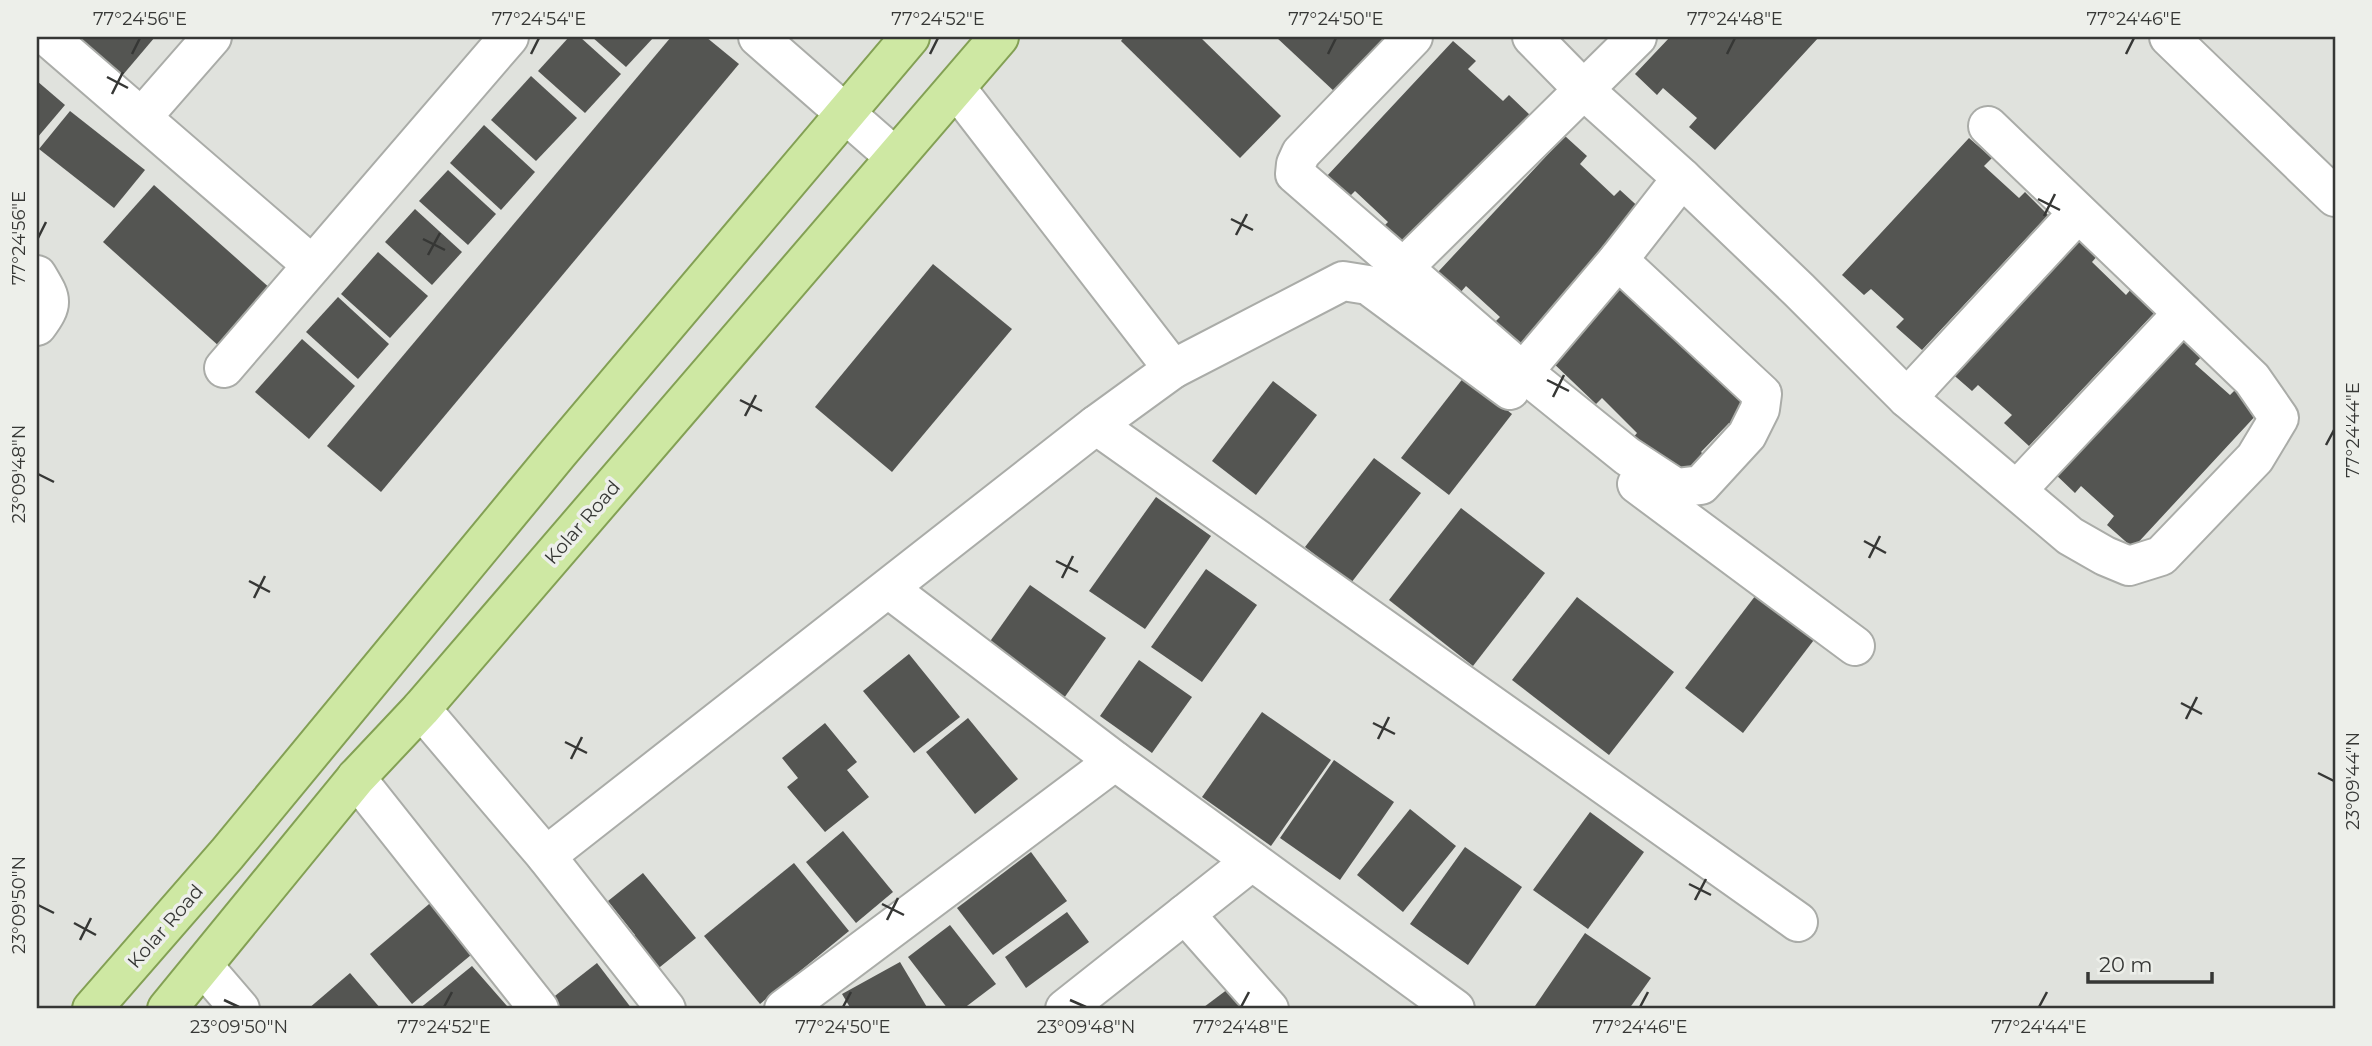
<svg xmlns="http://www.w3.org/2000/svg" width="2372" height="1046" viewBox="0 0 2372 1046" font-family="Montserrat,sans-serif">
<rect width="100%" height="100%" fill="#e0e2dd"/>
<g fill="#545552">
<polygon points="60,37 155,37 116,83"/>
<polygon points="569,37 580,37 621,74 585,113 538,71"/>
<polygon points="592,37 654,37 626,67"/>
<polygon points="671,37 706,37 739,64 381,492 327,446"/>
<polygon points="1124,37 1200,37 1281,116 1240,158 1121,41"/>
<polygon points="1276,37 1389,37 1336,93"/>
<polygon points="1670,37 1819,37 1715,150 1689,127 1697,118 1663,88 1657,95 1635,74"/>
<polygon points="1453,41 1476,61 1468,69 1503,101 1509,95 1532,117 1406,253 1380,230 1388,222 1355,191 1348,198 1326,177"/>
<polygon points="531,76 577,118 536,161 491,120"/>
<polygon points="37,81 65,105 37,138"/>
<polygon points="70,111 145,170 114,208 39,149"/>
<polygon points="484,125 535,172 501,210 450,163"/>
<polygon points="1565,136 1587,156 1580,164 1614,196 1620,190 1644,212 1518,348 1492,325 1500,317 1466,286 1460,293 1438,272"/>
<polygon points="1969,138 1992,158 1984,166 2019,198 2025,192 2048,215 1922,350 1896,327 1904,319 1871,289 1864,295 1842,275"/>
<polygon points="448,170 496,214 468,245 419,201"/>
<polygon points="154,185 271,289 220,347 103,242"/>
<polygon points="415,209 462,252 432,285 385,242"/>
<polygon points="2077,234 2099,254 2092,262 2126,295 2132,288 2156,311 2029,446 2004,423 2012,415 1978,385 1972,391 1949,371"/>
<polygon points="378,252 428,296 390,338 341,294"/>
<polygon points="933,264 1012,329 892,472 815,407"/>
<polygon points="1630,276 1759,403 1734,428 1729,423 1701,452 1706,457 1679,484 1632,439 1637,433 1602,398 1596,404 1549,359"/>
<polygon points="338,297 389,344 358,379 306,332"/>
<polygon points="2180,335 2202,356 2195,364 2230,395 2235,390 2259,412 2133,548 2107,525 2114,516 2081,486 2075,493 2053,472"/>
<polygon points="302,339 355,386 309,439 255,392"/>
<polygon points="1464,377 1512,414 1449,495 1401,458"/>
<polygon points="1273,381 1317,415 1256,495 1212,461"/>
<polygon points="1374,458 1421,493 1351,583 1305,547"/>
<polygon points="1156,497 1211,536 1145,629 1089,591"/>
<polygon points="1461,508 1545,573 1473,666 1389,600"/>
<polygon points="1206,569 1257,605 1202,682 1151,647"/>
<polygon points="1030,585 1106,638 1062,701 986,647"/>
<polygon points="1762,587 1820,632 1743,733 1685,688"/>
<polygon points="1577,597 1674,672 1609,755 1512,680"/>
<polygon points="909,654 960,717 914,753 863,691"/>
<polygon points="1139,660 1192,697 1152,753 1100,716"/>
<polygon points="1262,712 1331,760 1271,846 1202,797"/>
<polygon points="968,718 1018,779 975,814 926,752"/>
<polygon points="825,723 857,762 847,770 869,797 825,832 787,787 798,778 782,758"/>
<polygon points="1334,760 1394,802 1340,880 1280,838"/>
<polygon points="1410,809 1456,846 1403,912 1357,875"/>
<polygon points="1590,812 1644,852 1588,929 1533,890"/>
<polygon points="843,831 893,892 856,923 806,862"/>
<polygon points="1465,847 1522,887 1468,965 1410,924"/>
<polygon points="1031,852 1067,901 993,955 957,908"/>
<polygon points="794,863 849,931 760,1004 704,936"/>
<polygon points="643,873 696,938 650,975 624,944 635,935 608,901"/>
<polygon points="435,899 477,950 412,1004 370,954"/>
<polygon points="1067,912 1089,942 1026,988 1005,957"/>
<polygon points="950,925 996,984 963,1009 948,1009 908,957"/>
<polygon points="1585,933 1651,978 1629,1009 1539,1009 1535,1006"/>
<polygon points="900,962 928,1009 851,1009 842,994"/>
<polygon points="597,963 632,1009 559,1009 551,999"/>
<polygon points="472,966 507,1006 503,1009 419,1009"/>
<polygon points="350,973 381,1009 308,1009"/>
<polygon points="1236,983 1256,1009 1206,1009 1204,1007"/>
</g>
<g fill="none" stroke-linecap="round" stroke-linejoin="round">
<defs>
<g id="minor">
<polyline points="48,37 312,265"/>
<polyline points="758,37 895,157"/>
<polyline points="1413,37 1301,153 1296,164 1295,174 1523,372 1627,456 1676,488 1701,485 1747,435 1760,409 1762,394 1618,260"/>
<polyline points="1532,37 1584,90 1682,178 1799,290 1907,398 2070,536 2105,556 2129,566 2161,556 2255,458 2279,418 2252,379 1988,126"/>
<polyline points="2169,37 2335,197"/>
<polyline points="142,117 212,37"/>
<polyline points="1403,268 1637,37"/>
<path d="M37,275C51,299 55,302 37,326"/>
<polyline points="224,368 509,37"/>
<polyline points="1173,369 1343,281 1368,285 1510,390"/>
<polyline points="1523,372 1618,260 1682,178"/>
<polyline points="1907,398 2078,213"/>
<polyline points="1096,425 1798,922"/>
<polyline points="1637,484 1855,646"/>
<polyline points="2017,490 2183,313"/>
<polyline points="889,589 1115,761 1455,1009"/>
<polyline points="421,709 546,856 666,1009"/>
<polyline points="356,778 539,1009"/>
<polyline points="546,856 1096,425 1173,369 956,88"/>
<polyline points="1185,914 1269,1009"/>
<polyline points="203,966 240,1009"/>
<polyline points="784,1009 1115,761"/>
<polyline points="1065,1009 1252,861"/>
</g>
<g id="major">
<polyline points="92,1009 227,854 559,452 910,37"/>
<polyline points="167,1009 356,778 421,709 999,37"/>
</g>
</defs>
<use href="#minor" stroke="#aaaca8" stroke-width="42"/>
<use href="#major" stroke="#83a054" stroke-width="42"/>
<use href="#minor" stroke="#fff" stroke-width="38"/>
<use href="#major" stroke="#cee8a3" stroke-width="38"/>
</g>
<path fill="none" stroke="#363735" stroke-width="2.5" d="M132,54L140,38M531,54L539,38M930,54L938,38M1328,54L1336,38M1727,54L1735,38M2126,54L2134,38M107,77L128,88M112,94L123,72M2038,199L2060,210M2044,216L2055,194M1231,219L1253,230M1236,235L1247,214M38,238L46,222M423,239L445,250M428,255L440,233M1547,380L1569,391M1553,397L1564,375M740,400L762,411M745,416L756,395M2326,445L2334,430M38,474L54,482M1864,541L1886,553M1869,558L1880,536M1056,561L1078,572M1062,578L1073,556M249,581L270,592M254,598L265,576M2181,703L2202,714M2186,719L2197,697M1373,723L1395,734M1378,739L1389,717M565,742L587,753M571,759L582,737M2318,773L2334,781M1689,884L1711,895M1695,900L1706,879M882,904L904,915M38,905L54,913M887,920L898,898M74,923L96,935M80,940L91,918M224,1000L239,1007M1070,1000L1086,1007M444,1007L452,992M843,1007L851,992M1241,1007L1249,992M1640,1007L1648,992M2039,1007L2047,992"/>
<g text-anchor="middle" stroke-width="7" stroke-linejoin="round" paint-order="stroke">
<g font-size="19" fill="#363735" stroke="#edefea">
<text transform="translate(582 522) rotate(-49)" y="7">Kolar Road</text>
<text transform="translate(165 926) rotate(-49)" y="7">Kolar Road</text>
</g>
</g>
<rect width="2372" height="1046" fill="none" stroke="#edefea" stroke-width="77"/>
<path d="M2088 972v10h124v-10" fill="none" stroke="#363735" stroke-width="3.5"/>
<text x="2099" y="972" font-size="21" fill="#363735" stroke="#edefea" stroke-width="5" paint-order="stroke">20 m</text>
<rect x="38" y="38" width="2296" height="969" fill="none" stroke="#363735" stroke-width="2.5"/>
<g font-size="18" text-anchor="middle" fill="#363735">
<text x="140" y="25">77°24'56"E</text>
<text x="539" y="25">77°24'54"E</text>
<text x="938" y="25">77°24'52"E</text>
<text x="1336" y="25">77°24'50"E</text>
<text x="1735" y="25">77°24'48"E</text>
<text x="2134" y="25">77°24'46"E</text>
<text transform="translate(19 238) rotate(-90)" y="6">77°24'56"E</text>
<text transform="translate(2353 430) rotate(-90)" y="6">77°24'44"E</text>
<text transform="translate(19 474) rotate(-90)" y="6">23°09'48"N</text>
<text transform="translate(2353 781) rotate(-90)" y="6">23°09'44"N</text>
<text transform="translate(19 905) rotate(-90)" y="6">23°09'50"N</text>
<text x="239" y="1033">23°09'50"N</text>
<text x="444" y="1033">77°24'52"E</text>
<text x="843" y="1033">77°24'50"E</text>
<text x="1086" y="1033">23°09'48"N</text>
<text x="1241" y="1033">77°24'48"E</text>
<text x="1640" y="1033">77°24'46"E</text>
<text x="2039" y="1033">77°24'44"E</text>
</g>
</svg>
